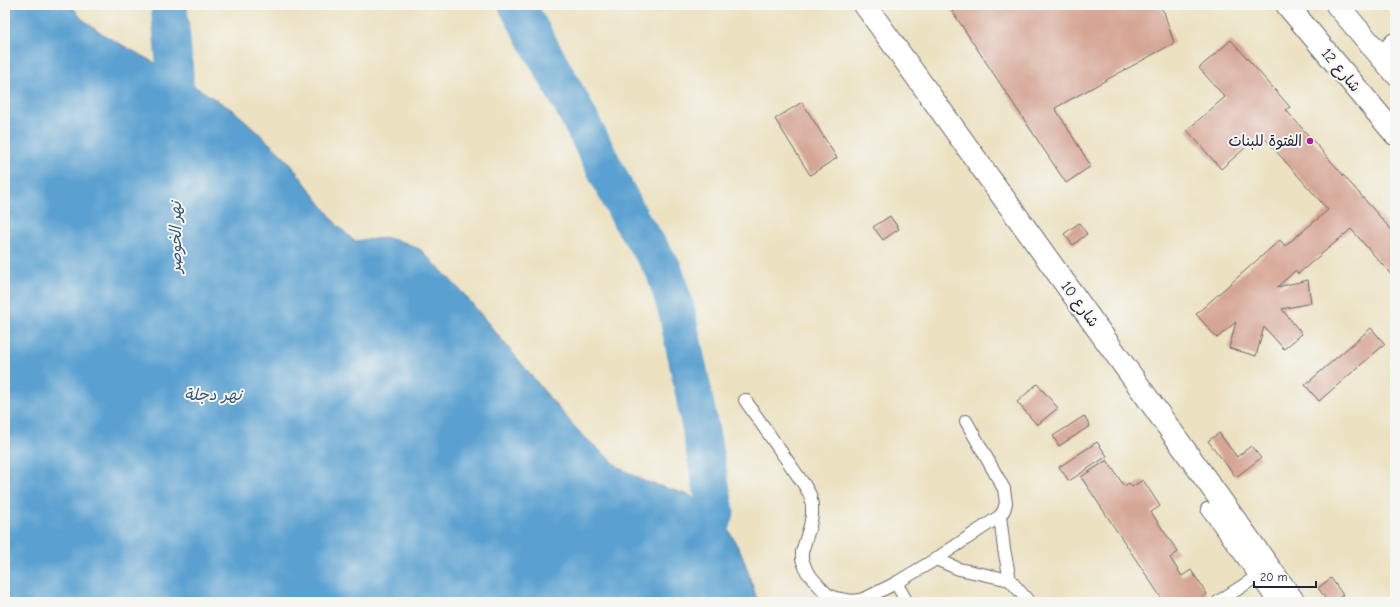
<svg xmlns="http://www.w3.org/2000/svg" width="1400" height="607" viewBox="0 0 1400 607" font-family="'Comic Neue','Playpen Sans Arabic',sans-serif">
<rect width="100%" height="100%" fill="#f6f6f2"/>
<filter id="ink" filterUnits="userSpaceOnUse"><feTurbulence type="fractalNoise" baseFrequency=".025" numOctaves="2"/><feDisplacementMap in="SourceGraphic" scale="8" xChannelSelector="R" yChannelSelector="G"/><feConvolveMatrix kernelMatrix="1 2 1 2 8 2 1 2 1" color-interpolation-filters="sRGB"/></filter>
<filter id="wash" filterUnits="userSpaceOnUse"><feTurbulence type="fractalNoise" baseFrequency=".012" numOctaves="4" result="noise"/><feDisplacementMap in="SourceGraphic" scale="16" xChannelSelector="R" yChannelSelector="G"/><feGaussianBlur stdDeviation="0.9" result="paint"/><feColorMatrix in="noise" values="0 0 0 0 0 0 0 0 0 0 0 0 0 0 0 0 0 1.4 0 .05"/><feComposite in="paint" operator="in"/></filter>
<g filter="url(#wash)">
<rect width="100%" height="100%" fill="#ece2c2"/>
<polygon fill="#5aa0d0" stroke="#3e6186" points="5,5 71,5 81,18 104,35 175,74 234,111 249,124 289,162 337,225 354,241 387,238 406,243 421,250 464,294 554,403 582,435 620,468 644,481 689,495 716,512 732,536 743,557 758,602 5,602"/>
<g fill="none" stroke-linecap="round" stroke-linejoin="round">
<g stroke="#5aa0d0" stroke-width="37">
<polyline points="169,5 175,74 175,125"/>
<polyline points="517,5 571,102 630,218 664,270 676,309 692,385 716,512 687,602"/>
</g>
</g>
<g id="blocks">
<g fill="#d6a695">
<polygon points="948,5 1158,5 1164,12 1174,43 1055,108 1091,166 1066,183"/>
<polygon points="1231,40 1290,107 1286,110 1395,234 1395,279 1351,229 1298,274 1295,271 1277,287 1308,280 1311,303 1282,309 1302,334 1284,349 1264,327 1256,356 1229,348 1236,322 1217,338 1196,314 1280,240 1285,246 1328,210 1261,134 1221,169 1187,130 1225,97 1199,68"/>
<polygon points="802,102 837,158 810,175 775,119"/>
<polygon points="890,216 899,229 883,240 873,227"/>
<polygon points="1079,223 1087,234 1073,245 1064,234"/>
<polygon points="1371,328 1385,344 1319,401 1305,385"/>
<polygon points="1037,384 1058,408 1037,425 1017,402"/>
<polygon points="1084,416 1090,426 1059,446 1053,436"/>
<polygon points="1219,433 1237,457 1251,446 1261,458 1236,477 1208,441"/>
<polygon points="1097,442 1107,456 1069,481 1059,467"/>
<polygon points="1107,460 1124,486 1129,483 1132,487 1143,480 1160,506 1151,512 1178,552 1170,558 1182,576 1191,570 1207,594 1196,602 1164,602 1081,477"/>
<polygon points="1331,578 1343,595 1332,602 1328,602 1318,588"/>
</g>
</g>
</g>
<g filter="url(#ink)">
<use href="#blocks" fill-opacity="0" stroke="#69656a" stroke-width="1"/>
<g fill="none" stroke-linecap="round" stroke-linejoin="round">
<defs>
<g id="service">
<polyline points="745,400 805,486 810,495 812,505 812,515 810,526 802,552 802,559 807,572 821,588 827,594 835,598 852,601 860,600 868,597 896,583 936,559 1000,516 1004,510 1006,503 1004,489 966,421"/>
<polyline points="1207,509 1274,602"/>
<polyline points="1000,516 1004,549 1010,580 1029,602"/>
<polyline points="936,559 959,569 1010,580"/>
<polyline points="896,583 907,602"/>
<polyline points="1218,602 1256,577"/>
</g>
<g id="minor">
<polyline points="865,5 1294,602"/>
<polyline points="1382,58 1395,44"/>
</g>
<g id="tertiary">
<polyline points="1287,5 1395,134"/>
<polyline points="1337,5 1395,73"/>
</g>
</defs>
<use href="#service" stroke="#69656a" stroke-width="14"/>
<use href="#minor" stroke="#69656a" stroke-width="24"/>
<use href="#tertiary" stroke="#69656a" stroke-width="24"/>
<use href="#service" stroke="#fff" stroke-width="12"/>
<use href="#minor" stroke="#fff" stroke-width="22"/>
<use href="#tertiary" stroke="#fff" stroke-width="22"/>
</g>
</g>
<circle fill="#b5179e" stroke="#f6f6f2" stroke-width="1.5" cx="1310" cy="141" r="4"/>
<g text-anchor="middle" stroke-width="4" stroke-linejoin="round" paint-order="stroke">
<g font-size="15" fill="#22223b" stroke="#f6f6f2">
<text transform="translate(1341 70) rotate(50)" y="5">شارع 12</text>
<text transform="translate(1080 304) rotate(54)" y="5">شارع 10</text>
</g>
<g font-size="15" fill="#22223b" stroke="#f6f6f2" text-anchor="end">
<text x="1302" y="146">الفتوة للبنات</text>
</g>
<g font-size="16" font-style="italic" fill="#385477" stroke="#f6f6f2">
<text transform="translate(175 237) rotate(-90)" y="6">نهر الخوصر</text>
<text x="213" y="400">نهر دجلة</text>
</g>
</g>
<rect width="1400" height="607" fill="none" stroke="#f6f6f2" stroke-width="20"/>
<path d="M1254 581v6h62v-6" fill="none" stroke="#22223b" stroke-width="2"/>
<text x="1260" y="581" font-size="12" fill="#22223b" stroke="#f6f6f2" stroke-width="3" paint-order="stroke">20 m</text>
</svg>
